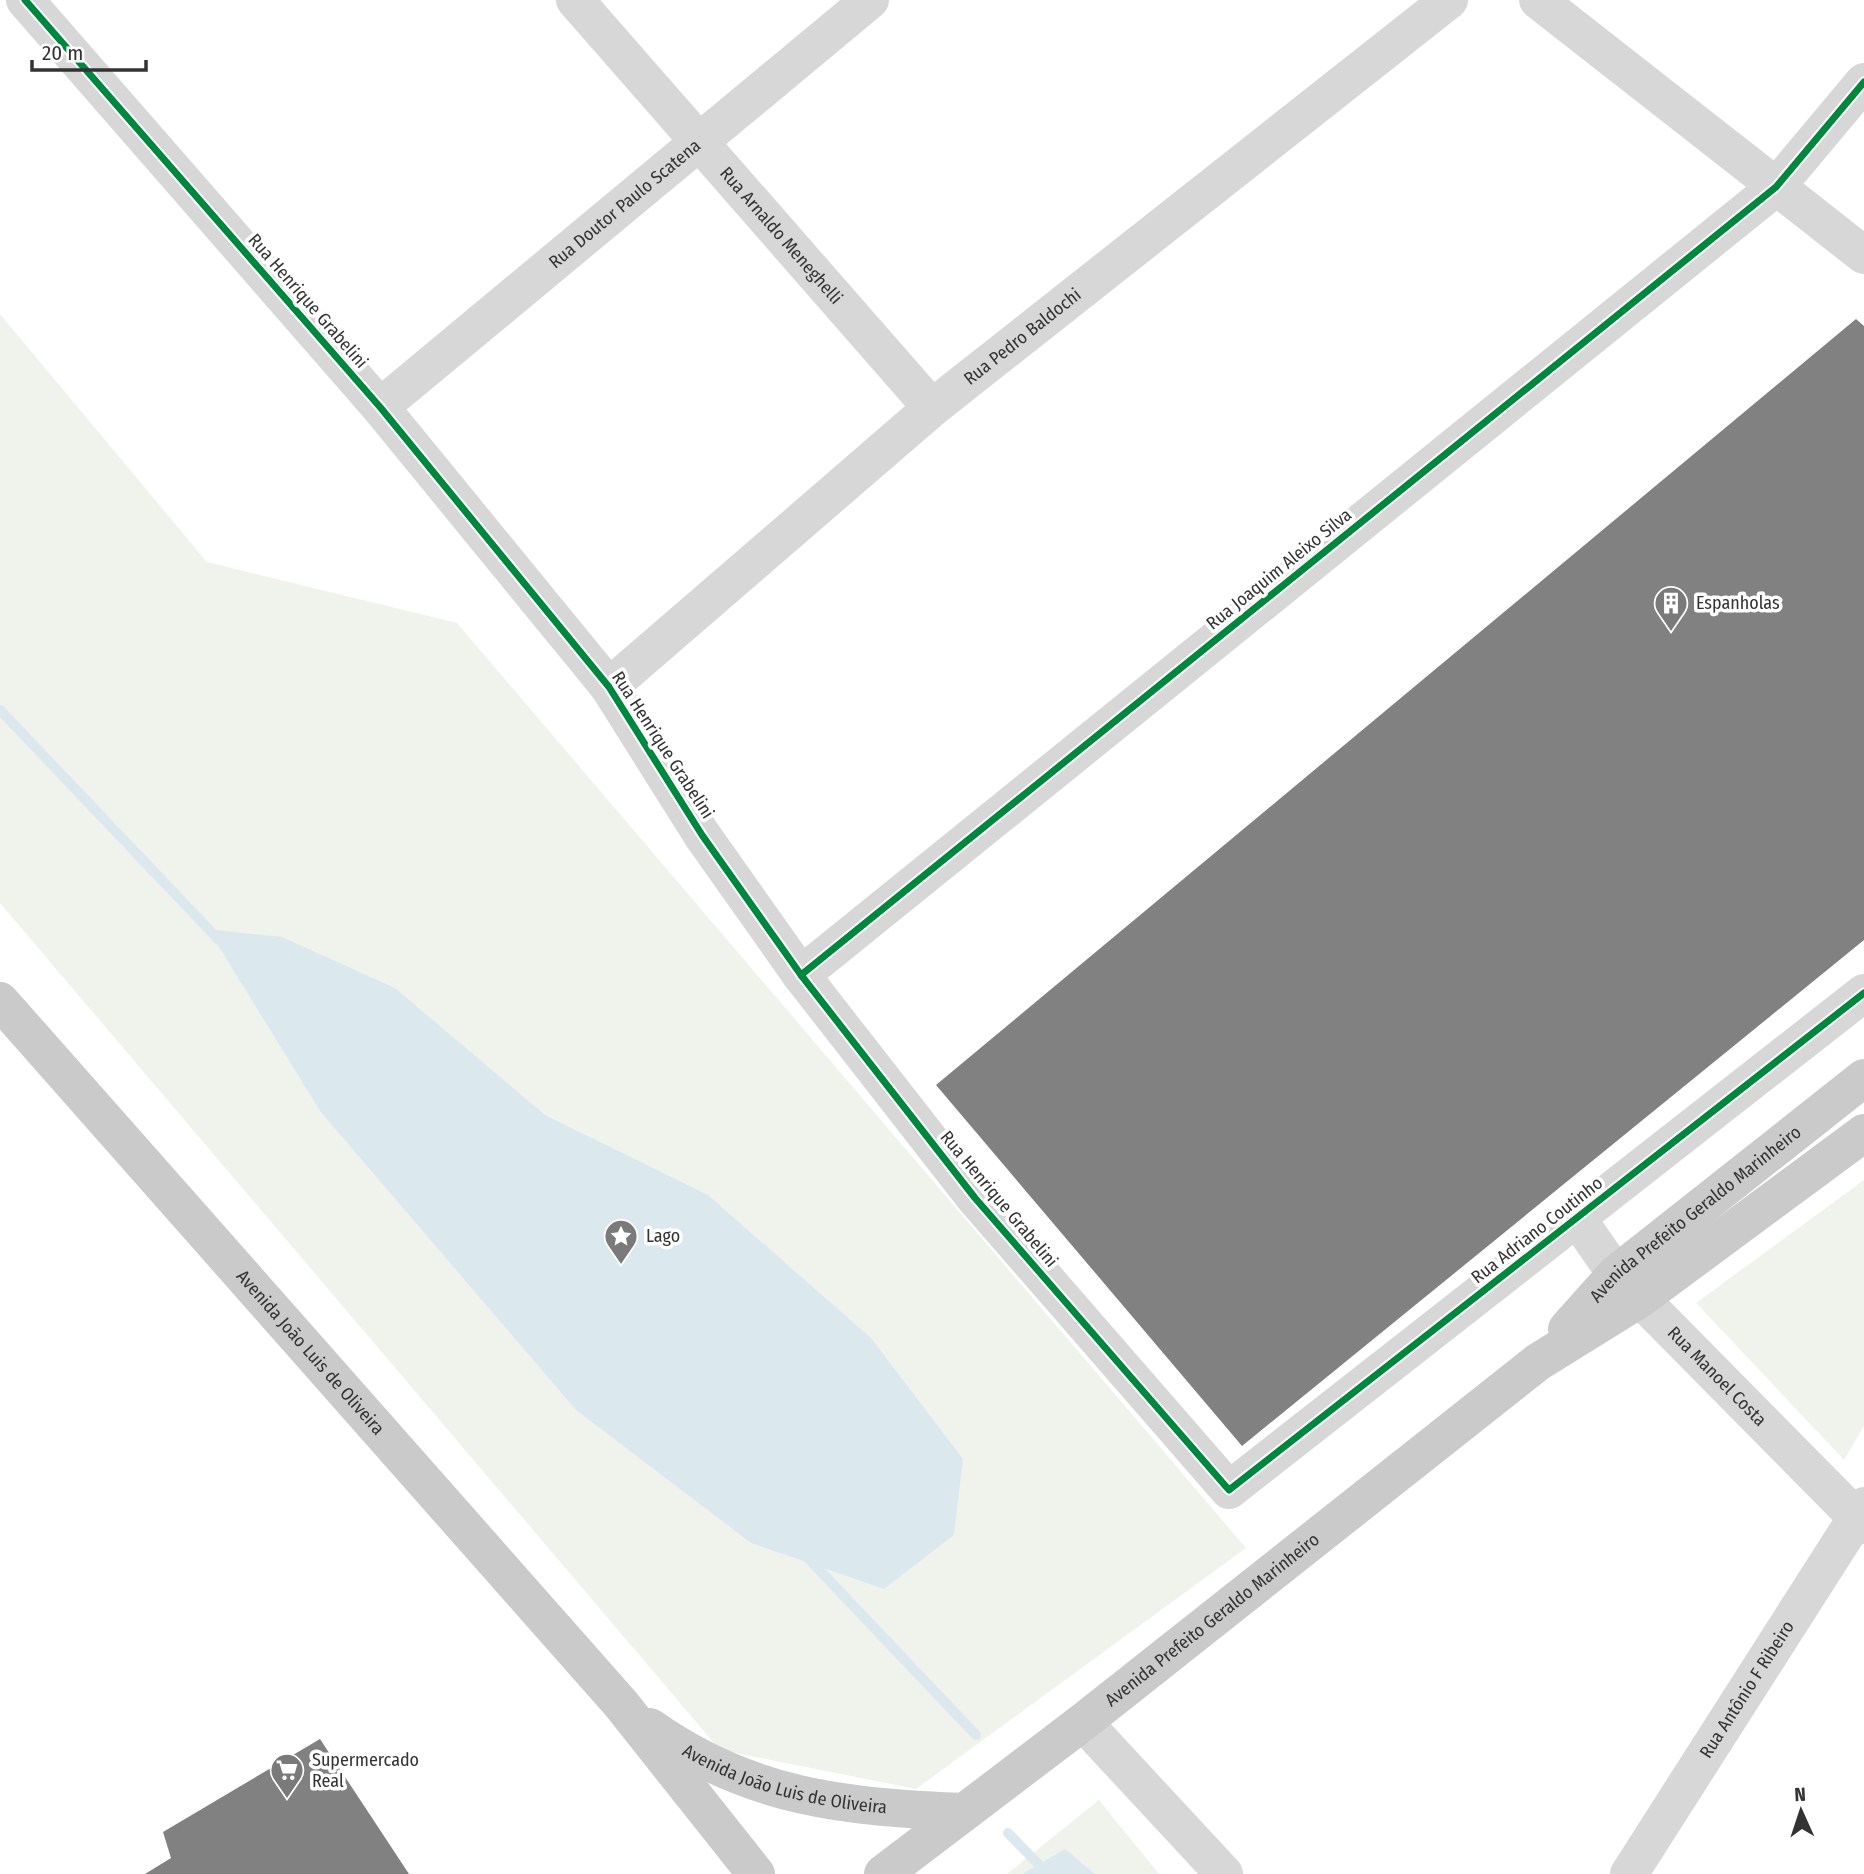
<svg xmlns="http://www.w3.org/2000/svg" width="1864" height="1874" viewBox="0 0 1864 1874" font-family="'Fira Sans Condensed',sans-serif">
<rect width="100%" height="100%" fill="#fff"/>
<g fill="#f0f3ec">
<polygon points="0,314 207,562 457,623 1246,1548 916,1789 720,1750 0,903"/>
<polygon points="1864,1180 1864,1426 1844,1460 1696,1303"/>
<polygon points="1099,1800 1159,1874 1007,1874"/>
</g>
<g fill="#dbe9ef">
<polygon points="208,929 282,937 395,988 545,1115 708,1195 871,1338 963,1459 954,1535 884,1589 751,1543 576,1410 320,1111"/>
<polygon points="1065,1849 1095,1874 1023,1874 1024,1873"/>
</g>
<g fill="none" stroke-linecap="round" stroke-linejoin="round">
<g stroke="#dbe9ef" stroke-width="10">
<polyline points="0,710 218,939"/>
<polyline points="806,1556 976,1735"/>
<polyline points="1008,1833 1048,1874"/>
</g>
</g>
<g fill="#818181">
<polygon points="1856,319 1864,326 1864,940 1242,1446 936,1085"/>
<polygon points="320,1739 409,1874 145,1874 171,1858 163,1832"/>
</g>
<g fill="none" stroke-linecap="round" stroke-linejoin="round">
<g stroke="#d7d7d7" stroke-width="38">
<polyline points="25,0 380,407 609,687 702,835 801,975 975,1198 1229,1490 1864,993"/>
<path id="s1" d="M575,0L932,408"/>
<polyline points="1538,0 1864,255"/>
<path id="s2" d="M380,407L870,0"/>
<path id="s3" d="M609,687L932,408L1449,0"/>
<polyline points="801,975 1776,187 1864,82"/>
<path id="s4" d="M1577,1218L1616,1274L1864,1525"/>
<polyline points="1083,1722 1224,1874"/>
<path id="s5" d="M1629,1874L1864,1506"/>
</g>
<g stroke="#cacaca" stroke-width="38">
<path id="s6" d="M0,1001L621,1704L756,1874"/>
<path id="s7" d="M1567,1329L1616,1274L1864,1078"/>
<path id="s8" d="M650,1727C750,1798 845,1807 964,1812"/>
<path id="s9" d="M883,1874L1083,1722L1538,1362L1641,1298L1864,1133"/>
</g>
<defs>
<g id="cycleway">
<polyline points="25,0 380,407 609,687 702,835 801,975 975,1198 1229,1490 1864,993"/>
<polyline points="801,975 1776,187 1864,82"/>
</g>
</defs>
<use href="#cycleway" stroke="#fff" stroke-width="11"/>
<use href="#cycleway" stroke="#00873e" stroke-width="7"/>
</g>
<defs>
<symbol id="building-pin" viewBox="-11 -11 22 30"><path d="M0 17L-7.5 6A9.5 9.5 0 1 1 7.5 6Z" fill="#7a7a7a" stroke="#fff"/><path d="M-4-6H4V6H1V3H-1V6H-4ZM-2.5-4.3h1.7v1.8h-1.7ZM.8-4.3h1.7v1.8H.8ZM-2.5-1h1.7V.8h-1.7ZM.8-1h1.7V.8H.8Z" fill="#fff"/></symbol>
<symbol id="sight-pin" viewBox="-11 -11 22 30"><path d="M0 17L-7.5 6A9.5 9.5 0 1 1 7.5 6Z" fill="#7a7a7a" stroke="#fff"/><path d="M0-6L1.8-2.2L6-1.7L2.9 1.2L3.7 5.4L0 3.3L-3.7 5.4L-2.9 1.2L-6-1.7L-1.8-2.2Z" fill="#fff"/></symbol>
<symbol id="supermarket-pin" viewBox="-11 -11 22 30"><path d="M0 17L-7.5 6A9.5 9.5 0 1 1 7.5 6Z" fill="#7a7a7a" stroke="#fff"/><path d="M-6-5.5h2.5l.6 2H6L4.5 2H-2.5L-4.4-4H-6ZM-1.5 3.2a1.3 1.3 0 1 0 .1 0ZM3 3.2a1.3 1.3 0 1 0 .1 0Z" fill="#fff"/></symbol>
</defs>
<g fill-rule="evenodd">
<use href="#building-pin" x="1652" y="584" width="38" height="52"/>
<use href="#sight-pin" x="602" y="1217" width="38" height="52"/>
<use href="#supermarket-pin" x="268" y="1751" width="38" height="52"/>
</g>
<g text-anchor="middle" stroke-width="7" stroke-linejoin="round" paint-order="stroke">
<g font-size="18" fill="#333" stroke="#fff">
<text dy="6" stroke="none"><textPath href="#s2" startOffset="318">Rua Doutor Paulo Scatena</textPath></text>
<text dy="6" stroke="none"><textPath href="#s1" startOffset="313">Rua Arnaldo Meneghelli</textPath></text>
<text transform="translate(308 301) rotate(49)" y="6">Rua Henrique Grabelini</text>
<text dy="6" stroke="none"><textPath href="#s3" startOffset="542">Rua Pedro Baldochi</textPath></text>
<text transform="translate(1279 569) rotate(-39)" y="6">Rua Joaquim Aleixo Silva</text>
<text transform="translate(663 745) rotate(57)" y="6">Rua Henrique Grabelini</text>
<text transform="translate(999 1199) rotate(50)" y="6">Rua Henrique Grabelini</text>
<text dy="6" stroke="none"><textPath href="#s7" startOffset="173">Avenida Prefeito Geraldo Marinheiro</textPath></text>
<text transform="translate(1537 1230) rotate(-38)" y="6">Rua Adriano Coutinho</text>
<text dy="6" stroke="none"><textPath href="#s6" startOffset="469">Avenida João Luis de Oliveira</textPath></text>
<text dy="6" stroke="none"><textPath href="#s4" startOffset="212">Rua Manoel Costa</textPath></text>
<text dy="6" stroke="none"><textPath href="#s9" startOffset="416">Avenida Prefeito Geraldo Marinheiro</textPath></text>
<text dy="6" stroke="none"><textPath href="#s5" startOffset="219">Rua Antônio F Ribeiro</textPath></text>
<text dy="6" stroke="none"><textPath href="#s8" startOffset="147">Avenida João Luis de Oliveira</textPath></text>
</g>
<g font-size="18" fill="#333" stroke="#fff" text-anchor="start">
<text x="1696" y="609">Espanholas</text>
<text x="646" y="1242">Lago</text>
<text x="312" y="1766">Supermercado<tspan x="312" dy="21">Real</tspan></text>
</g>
</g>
<g transform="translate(1801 1811) rotate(357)" stroke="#ffffff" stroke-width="5" paint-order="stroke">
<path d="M0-5L12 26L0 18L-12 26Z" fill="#333333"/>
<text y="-10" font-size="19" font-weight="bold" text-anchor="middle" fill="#333333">N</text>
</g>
<path d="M32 60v10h114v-10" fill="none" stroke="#333333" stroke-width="3.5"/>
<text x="42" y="60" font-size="21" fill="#333333" stroke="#ffffff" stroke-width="5" paint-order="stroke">20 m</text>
</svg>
